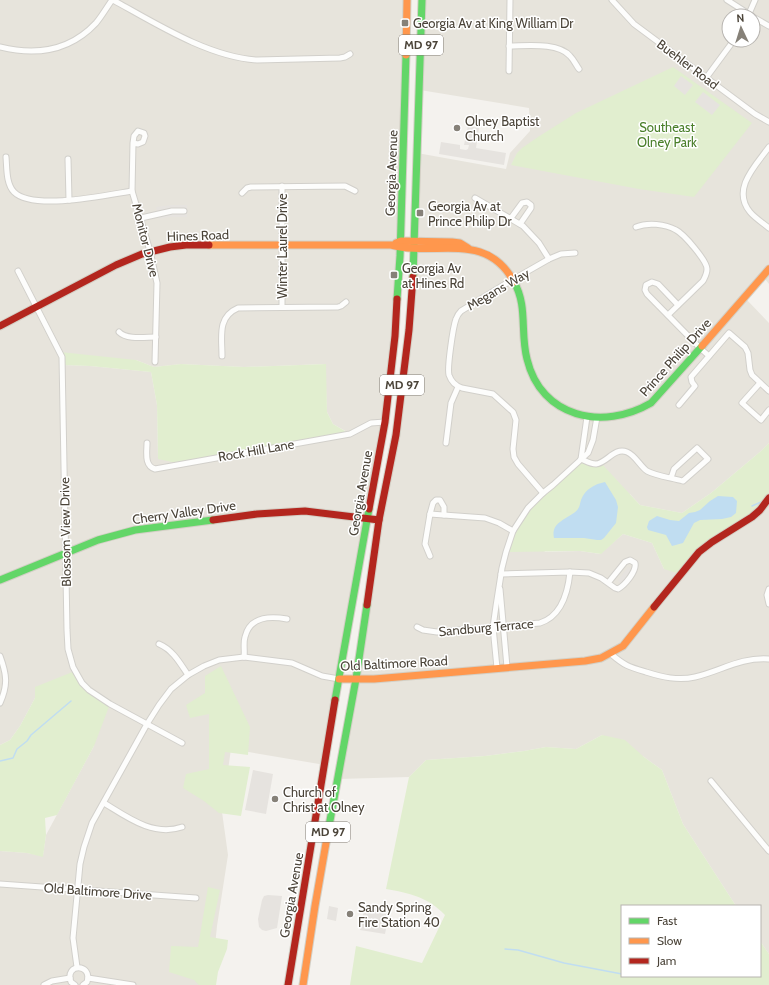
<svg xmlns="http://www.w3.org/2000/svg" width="769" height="985" viewBox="0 0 769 985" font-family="Cabin,sans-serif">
<rect width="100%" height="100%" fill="#f4f2ee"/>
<g fill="#e7e4dc" fill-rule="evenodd">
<path d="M0,0H407L403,154L385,422L325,765L231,749L222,812L228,855L217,926L211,985H0V851L27,853L43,856L46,835L94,746L35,698L20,726L10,740L0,745ZM136,360L154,367L181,364L244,367L325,364L327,412L333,424L349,433L158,459L157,405L151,372L90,366L63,365Z"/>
<path d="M422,0H769V284L765,279L747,300L769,323V443L761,451L711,493L682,513L640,505L630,494L544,552L580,551L600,554L623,534L652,543L664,569L699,552L769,498V954L760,941V906H736L683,824L662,770L644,757L602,735L576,749L546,747L524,751L485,756L426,760L409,777L338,779L404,373L417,153L506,169L510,153L530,131L529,108L420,90ZM729,16H753V40H729Z"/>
</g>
<g fill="#e1eecf">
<polygon points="673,67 752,123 694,197 639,189 511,165 517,153 522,148 538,137 576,113"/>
<polygon points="60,352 136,360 154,367 181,364 244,367 326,364 327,412 333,424 350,434 181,464 158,459 157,405 151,372 90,366 63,365"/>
<polygon points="769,443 769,498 760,510 712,542 680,574 664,569 652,543 623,534 601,554 580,551 506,552 513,531 528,508 581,459 601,463 640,505 682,513 711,493 761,451"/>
<polygon points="221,666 250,727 248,755 225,752 223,765 250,767 241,816 219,813 204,801 183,788 186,774 209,769 209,714 190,718 186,705 205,693 205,676"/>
<polygon points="75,671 82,683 110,704 94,746 57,815 45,818 46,835 43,857 27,853 0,851 0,745 10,740 20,726 35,698 35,687"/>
<path d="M602,735L625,740L644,757L662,770L683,824L736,906H622V976H760V941L769,954V985H350L356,946L422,963L445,915C428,897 409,893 386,889L409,777L426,760L485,756L524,751L546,747L576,749Z"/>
<polygon points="208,887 220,890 210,937 228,940 227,949 218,972 216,985 199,985 194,980 169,972 171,946 198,947"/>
</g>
<g fill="#e6e3df">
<polygon points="681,76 693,85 685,95 674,86"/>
<polygon points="703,92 720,105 712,115 695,102"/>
<polygon points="468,126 479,128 476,148 506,153 504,165 439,154 441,142 460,145 460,149 466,150 468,149 469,145 464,145"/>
<polygon points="172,205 187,205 187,217 170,217 159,219 156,207"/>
<polygon points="628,567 636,573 626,587 618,581"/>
<polygon points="253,770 273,774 266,814 245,810"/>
<polygon points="268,895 282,896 277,928 266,931 262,930 259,927 258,919 262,900 264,896"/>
<polygon points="365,904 390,908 385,934 360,930"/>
<polygon points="329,906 338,908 336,921 327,919"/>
</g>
<g fill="#c0ddf1">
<path d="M605,482L616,500L618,507L616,523L604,538L601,540H597L584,538H554C550,521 570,519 578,509C580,506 580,503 581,500C585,489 595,484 605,482Z"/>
<polygon points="718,496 733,497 737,501 736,513 731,517 722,519 700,520 694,523 683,543 672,546 666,535 648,530 647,527 649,521 657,516 670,520 679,521 689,513 695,512 700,510 710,501"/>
</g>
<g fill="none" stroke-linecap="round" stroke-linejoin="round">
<g stroke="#c0ddf1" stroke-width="1.5">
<polyline points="752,506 761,502"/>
<polyline points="0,761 13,758 17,749 27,741 31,735 71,701"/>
<polyline points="505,949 518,950 564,963 622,974"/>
</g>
<defs>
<g id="street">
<path d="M113,0C155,23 208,57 257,60L340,58L345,57L350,54"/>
<polyline points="612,0 634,24 755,114 769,122"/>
<polyline points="727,0 752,16"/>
<polyline points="748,16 755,0"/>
<polyline points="753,17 769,26"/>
<path d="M509,46C526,46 558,42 570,56C574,60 576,65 579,69"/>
<path d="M0,47C37,56 70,51 96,23C102,16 107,7 112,0"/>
<polyline points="509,71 510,0"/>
<polyline points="706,78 734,40"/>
<polyline points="133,143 138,144 143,142 145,136 144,133 138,131 134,136 133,143 132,191 150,251 157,283 155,362"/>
<path d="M769,147C756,165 731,189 750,212C755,218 763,223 769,228"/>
<path d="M6,157C7,168 6,184 14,192C33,211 107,195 132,191"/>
<polyline points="68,159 69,200"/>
<polyline points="282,186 282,307"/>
<polyline points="242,193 247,188 251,187 345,186 355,191"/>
<polyline points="475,198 523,226 539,243 549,259"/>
<polyline points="141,218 172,211 184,211"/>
<polyline points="511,218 522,203 527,202 531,205 531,208 520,224"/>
<path d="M636,227C648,222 665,224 676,230C684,234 707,261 707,269C707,274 705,277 703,281L668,315"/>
<polyline points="18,271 62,357 67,630 68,649 73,667 82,683 89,690 110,704 182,743"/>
<polyline points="678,305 658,284 652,282 646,285 645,290 647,294 700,348 709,356"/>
<path d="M119,332C127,340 145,337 156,337"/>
<path d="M222,356C222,337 217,317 238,308L338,307L341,306L346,302"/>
<polyline points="760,383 742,403 761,420 769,410"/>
<polyline points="679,405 695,386 692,382 691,377 729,333 745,347 748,353 750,370 752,375 769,391"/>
<path d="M147,443C147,452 144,466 155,469L350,434L371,423L385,422"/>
<polyline points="446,443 451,403 458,387"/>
<path d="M581,459C586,461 590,464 596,464C607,463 614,447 627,452C635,455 640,466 647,471C656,476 673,478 683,481L708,459L697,448L674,469L671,478"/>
<polyline points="581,459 587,417"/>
<path d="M543,493L518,464L514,457L513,449L516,420L513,412L493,394L462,388C456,386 451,381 449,375C447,368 453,327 456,319C457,316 459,313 461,311L507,283L549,259L561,254L575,253"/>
<polyline points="430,514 433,503 436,500 440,500 444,507 444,515"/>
<polyline points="430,556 425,544 430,514 485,518 499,523 513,531"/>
<path d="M501,574L570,572L589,573L601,578L615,588L618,589C625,585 637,571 635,563L630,560L625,562L608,583"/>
<polyline points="500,589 507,667"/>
<polyline points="769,589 767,595 769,604"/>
<path d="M417,627L423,630L437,632L540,623C562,616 568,592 570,572"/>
<path d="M159,644C173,650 180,663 188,675"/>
<path d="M611,654C625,666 629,667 646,672C662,677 678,681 695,677C721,671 740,657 769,659"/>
<path d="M0,656C7,675 8,685 0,703"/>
<path d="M244,657C245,651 243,643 245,637C250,616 270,616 287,619"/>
<polyline points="497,668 493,627 496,606 502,568 506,552 513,531 528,508 543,493 553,485 588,453 593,440 597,417"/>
<polyline points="711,781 769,851"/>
<path d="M104,803C127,817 153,837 182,827"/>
<polyline points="0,884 196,898"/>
<polyline points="77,967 73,938 80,864 84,847 92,823 147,724 159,705 171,689 188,675 204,666 219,660 244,657 292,663 322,676 339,679"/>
<polyline points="88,978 133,985"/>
<polyline points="44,985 52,981 70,978"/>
<path d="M75,985L71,982C64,963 93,963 87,982L83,985"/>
</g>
<g id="fast">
<polyline points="413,277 422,0"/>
<path d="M514,282C528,306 520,333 527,359C541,418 603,431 651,403L702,346"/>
<polyline points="397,299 400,256 406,55"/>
<polyline points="0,580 98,540 135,530 213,520"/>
<polyline points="335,700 369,509"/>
<polyline points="329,826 356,679 367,605"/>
</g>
<g id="slow">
<polyline points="406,55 407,0"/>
<polyline points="396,243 401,241 452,242 460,243 468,248"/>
<path d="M209,245H391C437,257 486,230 514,282"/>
<polyline points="702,346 769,269"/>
<polyline points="339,679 374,679 585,661 601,658 623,646 654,607"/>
<polyline points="303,985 315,906 329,826"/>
</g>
<g id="jam">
<polyline points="0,326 116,265 142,254 170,247 186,245 209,245"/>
<polyline points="369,509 385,422 395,336 397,299"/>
<polyline points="213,520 257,514 305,511 379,520"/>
<polyline points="367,605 379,520 396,435 409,330 413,277"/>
<polyline points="654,607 699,552 712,542 752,517 760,510 769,498"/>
<polyline points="288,985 335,700"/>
</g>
</defs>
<use href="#street" stroke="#d2d0cb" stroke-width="7"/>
<use href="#fast" stroke="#d3cfc5" stroke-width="9"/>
<use href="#slow" stroke="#d3cfc5" stroke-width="9"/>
<use href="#jam" stroke="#d3cfc5" stroke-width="9"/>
<use href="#street" stroke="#fdfdfc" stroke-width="5"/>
<use href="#fast" stroke="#63d668" stroke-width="7"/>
<use href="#slow" stroke="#ff974d" stroke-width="7"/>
<use href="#jam" stroke="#b3261e" stroke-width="7"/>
</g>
<g fill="#868178" stroke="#fff" stroke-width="1.5">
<rect x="401" y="19" width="8" height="8" rx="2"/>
<circle cx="457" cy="128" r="4"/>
<rect x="416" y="209" width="8" height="8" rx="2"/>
<rect x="390" y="271" width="8" height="8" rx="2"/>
<circle cx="275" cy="799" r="4"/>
<circle cx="350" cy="914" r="4"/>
</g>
<g text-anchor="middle" stroke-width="3" stroke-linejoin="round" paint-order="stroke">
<g fill="#fff" stroke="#817c74" stroke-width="1">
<rect x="399" y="35" width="44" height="20" rx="3"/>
<rect x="380" y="375" width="44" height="20" rx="3"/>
<rect x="306" y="822" width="44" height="20" rx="3"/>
</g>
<g font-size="12" font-weight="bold" fill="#4b4439">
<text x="421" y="49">MD 97</text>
<text x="402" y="389">MD 97</text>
<text x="328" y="836">MD 97</text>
</g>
<g font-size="13" fill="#4b4439" stroke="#fff" text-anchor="start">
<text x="413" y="28">Georgia Av at King William Dr</text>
<text x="465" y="126">Olney Baptist<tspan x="465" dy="15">Church</tspan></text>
<text x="428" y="211">Georgia Av at<tspan x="428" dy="15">Prince Philip Dr</tspan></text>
<text x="402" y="273">Georgia Av<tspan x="402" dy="15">at Hines Rd</tspan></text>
<text x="283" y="797">Church of<tspan x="283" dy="15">Christ at Olney</tspan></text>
<text x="358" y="912">Sandy Spring<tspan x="358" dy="15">Fire Station 40</tspan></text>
</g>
<g font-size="13" fill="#4b4439" stroke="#fff">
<text transform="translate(688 64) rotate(37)" y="5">Buehler Road</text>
<text transform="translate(391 173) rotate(-88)" y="5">Georgia Avenue</text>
<text transform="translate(198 235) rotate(-2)" y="5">Hines Road</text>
<text transform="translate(146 240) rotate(76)" y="5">Monitor Drive</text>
<text transform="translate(282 246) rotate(-90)" y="5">Winter Laurel Drive</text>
<text transform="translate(498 289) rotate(-30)" y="5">Megans Way</text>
<text transform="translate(675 357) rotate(-48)" y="5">Prince Philip Drive</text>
<text transform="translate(256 450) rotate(-10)" y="5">Rock Hill Lane</text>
<text transform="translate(360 493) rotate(-80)" y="5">Georgia Avenue</text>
<text transform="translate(184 512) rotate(-8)" y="5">Cherry Valley Drive</text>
<text transform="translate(65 532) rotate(-91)" y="5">Blossom View Drive</text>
<text transform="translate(486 627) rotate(-5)" y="5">Sandburg Terrace</text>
<text transform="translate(394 663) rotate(-3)" y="5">Old Baltimore Road</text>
<text transform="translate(98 891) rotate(4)" y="5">Old Baltimore Drive</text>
<text transform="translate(291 895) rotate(-80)" y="5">Georgia Avenue</text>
</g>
<g font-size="13" fill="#4a7f2a" stroke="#fff">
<text x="667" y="132">Southeast<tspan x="667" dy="15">Olney Park</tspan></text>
</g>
</g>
<rect x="621" y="905" width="140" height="72" fill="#ffffff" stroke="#b7b4b0"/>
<rect x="629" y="918" width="20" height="6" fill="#63d668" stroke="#b7b4b0"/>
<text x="657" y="925" font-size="12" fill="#4b4439">Fast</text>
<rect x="629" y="938" width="20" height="6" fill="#ff974d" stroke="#b7b4b0"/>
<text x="657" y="945" font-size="12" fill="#4b4439">Slow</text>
<rect x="629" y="958" width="20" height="6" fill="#b3261e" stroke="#b7b4b0"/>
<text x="657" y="965" font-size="12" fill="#4b4439">Jam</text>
<g transform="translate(741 28) rotate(356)"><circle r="19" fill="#ffffff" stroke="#b7b4b0"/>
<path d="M0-3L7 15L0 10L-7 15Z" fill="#868178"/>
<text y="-6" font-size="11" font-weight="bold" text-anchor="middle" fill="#4b4439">N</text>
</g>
</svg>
